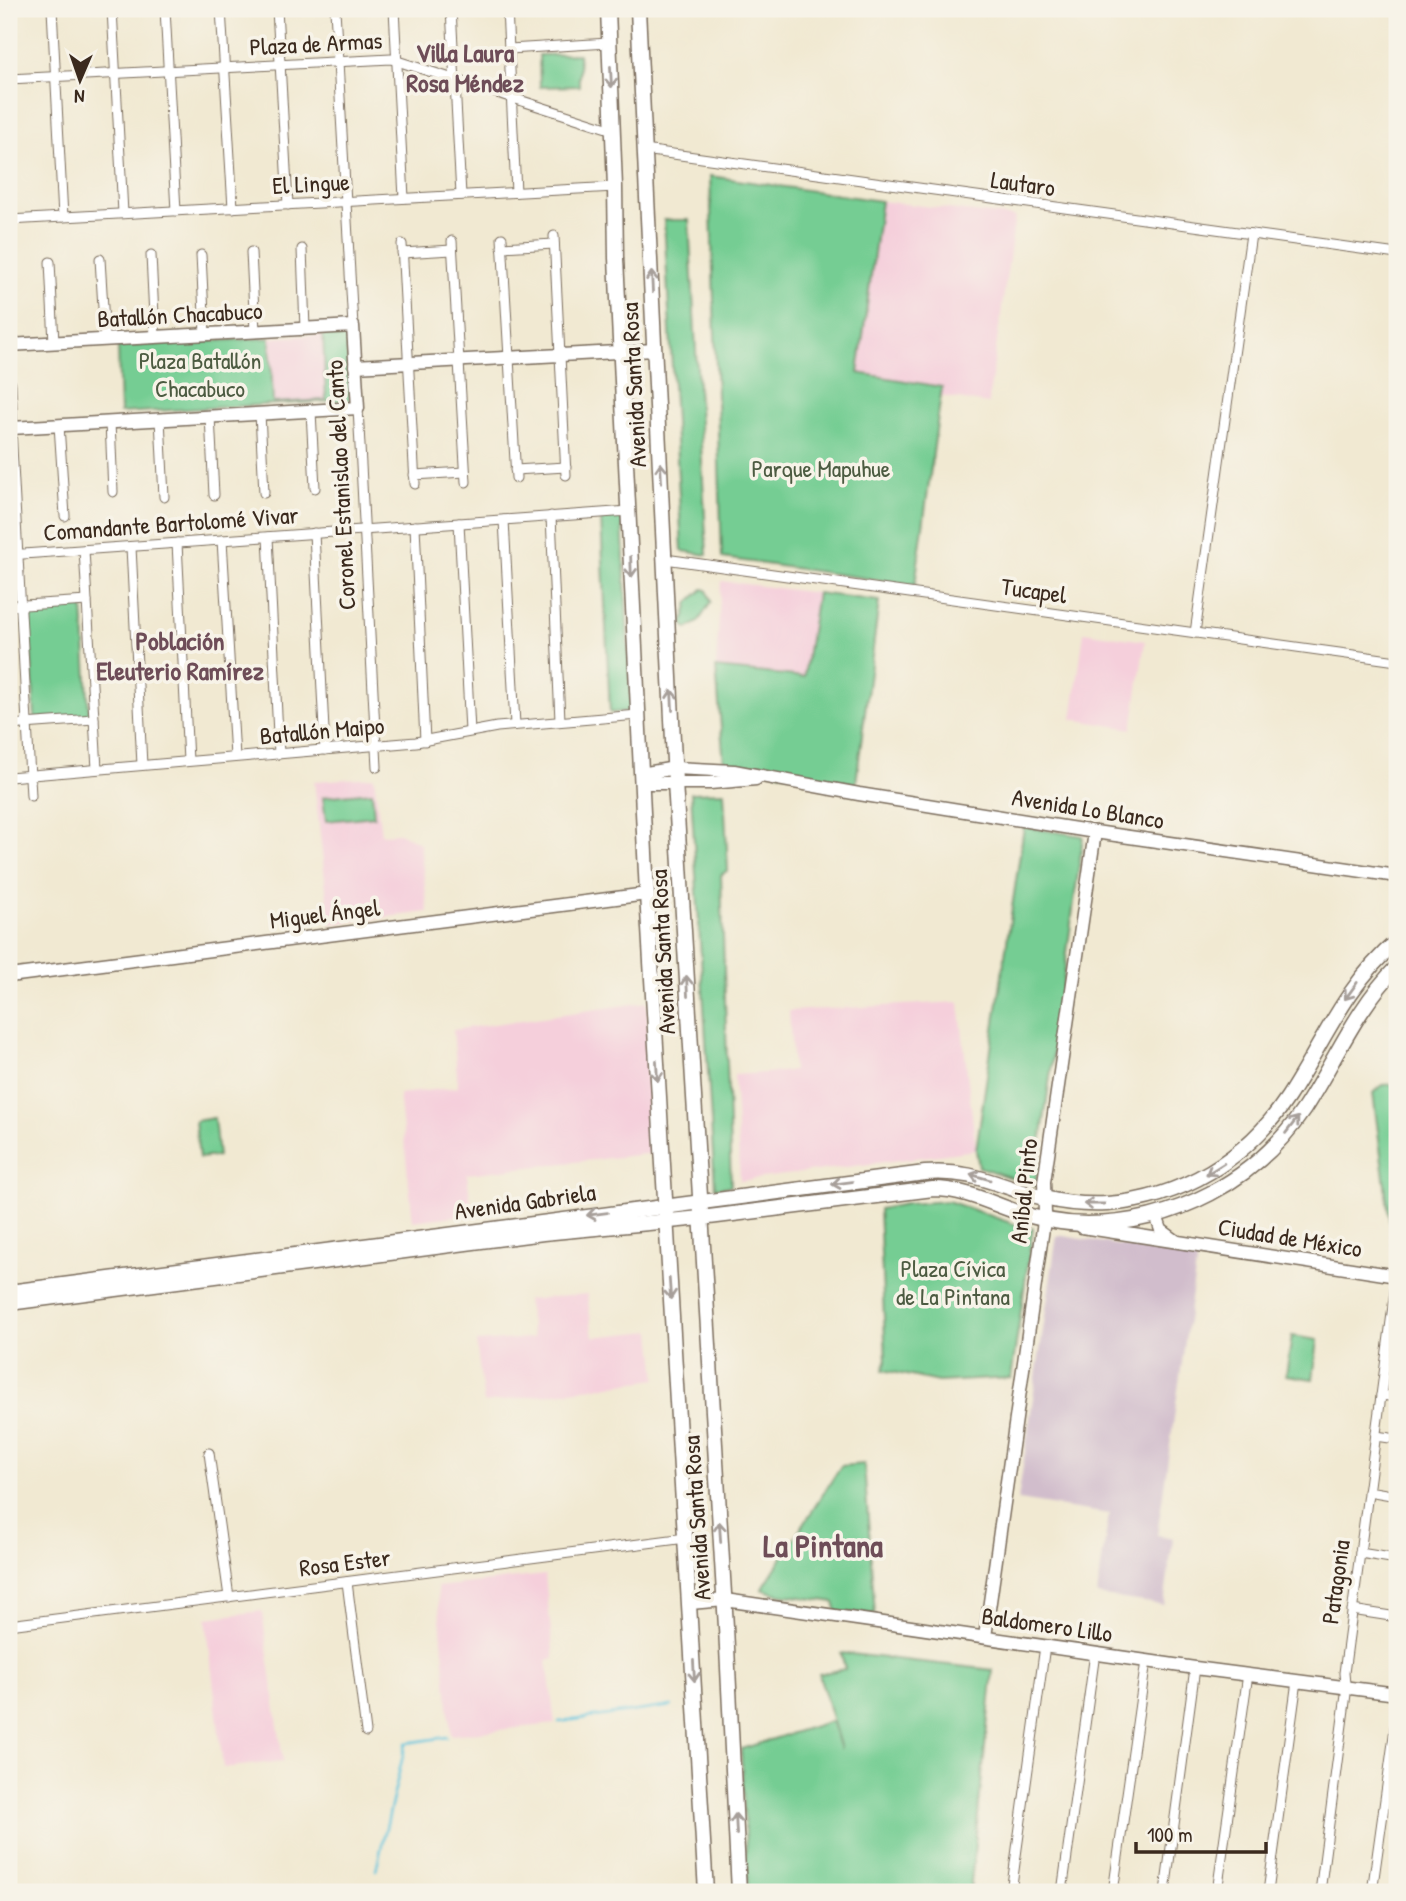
<svg xmlns="http://www.w3.org/2000/svg" width="1406" height="1901" viewBox="0 0 1406 1901" font-family="'Patrick Hand',sans-serif">
<rect width="100%" height="100%" fill="#f7f3e8"/>
<filter id="ink" filterUnits="userSpaceOnUse"><feTurbulence type="fractalNoise" baseFrequency=".0143" numOctaves="2"/><feDisplacementMap in="SourceGraphic" scale="14" xChannelSelector="R" yChannelSelector="G"/><feConvolveMatrix kernelMatrix="1 2 1 2 8 2 1 2 1" color-interpolation-filters="sRGB"/></filter>
<filter id="wash" filterUnits="userSpaceOnUse"><feTurbulence type="fractalNoise" baseFrequency=".00686" numOctaves="4" result="noise"/><feDisplacementMap in="SourceGraphic" scale="28" xChannelSelector="R" yChannelSelector="G"/><feGaussianBlur stdDeviation="1.57" result="paint"/><feColorMatrix in="noise" values="0 0 0 0 0 0 0 0 0 0 0 0 0 0 0 0 0 1.4 0 .05"/><feComposite in="paint" operator="in"/></filter>
<g filter="url(#wash)">
<rect width="100%" height="100%" fill="#f1e9d2"/>
<g fill="#f5cfdb">
<polygon points="881,201 1015,217 988,404 941,396 942,387 858,374"/>
<polygon points="323,335 327,400 273,403 270,338"/>
<polygon points="721,581 817,593 805,677 716,668"/>
<polygon points="1084,632 1145,641 1132,729 1072,719"/>
<polygon points="374,777 381,834 399,833 420,843 428,912 330,924 314,781"/>
<polygon points="647,1002 655,1153 467,1174 472,1214 413,1221 399,1094 458,1087 453,1030"/>
<polygon points="959,1002 976,1150 740,1181 734,1075 793,1071 789,1011"/>
<polygon points="587,1294 593,1337 652,1331 657,1379 484,1403 476,1342 533,1338 527,1300"/>
<polygon points="545,1575 554,1659 547,1660 555,1724 451,1735 437,1587"/>
<polygon points="262,1611 283,1761 223,1768 206,1618"/>
</g>
<polygon fill="#d1bdcc" points="1057,1235 1197,1258 1157,1535 1173,1538 1164,1605 1097,1595 1109,1514 1018,1500"/>
<g fill="#75cd93" stroke="#587c58" stroke-width="2">
<polygon points="579,54 579,86 540,87 539,55"/>
<polygon points="710,176 881,201 858,373 942,387 915,585 722,558"/>
<polygon points="664,220 689,220 707,555 682,551"/>
<polygon points="346,333 350,400 120,413 118,346 270,338 273,403 326,400 323,335"/>
<polygon points="622,516 631,711 610,713 601,518"/>
<polygon points="703,589 707,590 711,602 698,622 687,629 683,623 689,602"/>
<polygon points="817,593 879,601 856,783 724,764 716,668 804,677"/>
<polygon points="83,606 89,716 35,719 29,609"/>
<polygon points="372,792 374,816 326,821 323,797"/>
<polygon points="724,792 728,870 721,875 731,1186 715,1188 691,793"/>
<polygon points="1024,827 1083,836 1035,1186 979,1167 976,1150"/>
<polygon points="1397,1084 1397,1263 1395,1262 1373,1093 1382,1085"/>
<polygon points="214,1118 218,1156 199,1158 195,1121"/>
<polygon points="948,1201 1028,1229 1033,1228 1011,1378 938,1382 883,1370 886,1362 879,1209 906,1204"/>
<polygon points="1292,1336 1318,1340 1313,1379 1286,1375"/>
<polygon points="864,1464 875,1614 837,1612 834,1602 773,1593 762,1589 841,1466"/>
<polygon points="841,1653 993,1670 970,1892 748,1892 741,1749 831,1721 841,1749 819,1674 845,1669"/>
</g>
<g fill="none" stroke-linecap="round" stroke-linejoin="round">
<g stroke="#5fc4dd" stroke-width="2.5">
<polyline points="559,1722 672,1706"/>
<polyline points="376,1870 406,1743 447,1737"/>
</g>
</g>
</g>
<g filter="url(#ink)">
<g fill="none" stroke-linecap="round" stroke-linejoin="round">
<defs>
<g id="street">
<polyline points="52,9 63,217"/>
<polyline points="112,9 123,213"/>
<polyline points="165,9 176,211"/>
<polyline points="221,9 233,208"/>
<polyline points="277,9 288,205"/>
<polyline points="335,9 353,326"/>
<polyline points="394,9 404,198"/>
<polyline points="451,9 461,195"/>
<polyline points="507,9 516,192"/>
<polyline points="509,49 609,43"/>
<polyline points="9,79 391,59 613,130"/>
<polyline points="644,150 1397,254"/>
<polyline points="9,220 615,187"/>
<polyline points="554,236 566,475"/>
<polyline points="502,238 516,478"/>
<polyline points="452,241 466,482"/>
<polyline points="402,244 415,484"/>
<polyline points="502,247 554,244"/>
<polyline points="302,249 305,329"/>
<polyline points="251,252 255,331"/>
<polyline points="402,253 452,250"/>
<polyline points="151,255 155,337"/>
<polyline points="201,255 205,334"/>
<polyline points="100,259 105,340"/>
<polyline points="50,262 54,343"/>
<polyline points="358,408 377,767"/>
<polyline points="311,411 315,488"/>
<polyline points="260,413 264,493"/>
<polyline points="210,416 214,495"/>
<polyline points="160,419 164,497"/>
<polyline points="110,422 113,492"/>
<polyline points="59,425 65,516"/>
<polyline points="11,428 31,796"/>
<polyline points="515,470 566,467"/>
<polyline points="414,475 465,472"/>
<polyline points="551,516 560,721"/>
<polyline points="504,520 515,725"/>
<polyline points="459,523 470,731"/>
<polyline points="415,526 425,741"/>
<polyline points="314,533 325,750"/>
<polyline points="268,537 279,754"/>
<polyline points="222,540 235,757"/>
<polyline points="177,543 188,761"/>
<polyline points="131,547 142,765"/>
<polyline points="84,550 97,769"/>
<polyline points="9,555 629,511"/>
<polyline points="665,559 1397,661"/>
<polyline points="9,606 87,601"/>
<polyline points="1195,633 1251,234"/>
<polyline points="9,725 94,719"/>
<polyline points="9,777 416,742 497,727 638,715"/>
<polyline points="1381,1395 1397,1397"/>
<polyline points="1376,1436 1397,1439"/>
<polyline points="209,1453 229,1597"/>
<polyline points="1368,1491 1397,1496"/>
<polyline points="1360,1553 1397,1559"/>
<polyline points="347,1582 366,1732"/>
<polyline points="1352,1610 1397,1617"/>
<polyline points="9,1625 686,1538"/>
<polyline points="1011,1892 1045,1646"/>
<polyline points="1062,1892 1095,1653"/>
<polyline points="1113,1892 1146,1661"/>
<polyline points="1165,1892 1195,1668"/>
<polyline points="1217,1892 1248,1674"/>
<polyline points="1268,1892 1297,1681"/>
<polyline points="1320,1892 1346,1694 1344,1673 1397,1276"/>
<polyline points="1372,1892 1397,1714"/>
</g>
<g id="secondary">
<polyline points="9,345 353,326 358,408 11,428 9,384"/>
<polyline points="355,366 655,350"/>
<polyline points="641,774 675,768 734,771 859,794 1095,832 1397,876"/>
<polyline points="641,783 710,783 756,779"/>
<polyline points="9,976 647,894"/>
<polyline points="1156,1215 1161,1230 1176,1241"/>
<polyline points="1082,1227 1397,1276"/>
<polyline points="690,1603 725,1600 1195,1668 1397,1694"/>
<polyline points="985,1637 1045,1214 1044,1182 1095,832"/>
</g>
<g id="primary">
<polyline points="608,9 615,187 616,258 647,894 706,1892"/>
<polyline points="638,9 675,782 726,1627 739,1892"/>
<path d="M9,1292L925,1173C974,1169 999,1187 1044,1198C1064,1203 1086,1205 1107,1204C1181,1199 1248,1158 1288,1097C1325,1040 1344,987 1397,941"/>
<path d="M9,1303L543,1233L701,1218L933,1189C963,1189 986,1201 1014,1211C1038,1219 1062,1224 1087,1224C1174,1224 1256,1181 1304,1109C1335,1061 1356,1008 1397,967"/>
</g>
</defs>
<use href="#street" stroke="#7b6d5d" stroke-width="11"/>
<use href="#secondary" stroke="#7b6d5d" stroke-width="15"/>
<use href="#primary" stroke="#7b6d5d" stroke-width="17"/>
<use href="#street" stroke="#fff" stroke-width="9"/>
<use href="#secondary" stroke="#fff" stroke-width="12"/>
<use href="#primary" stroke="#fff" stroke-width="14"/>
</g>
<defs><path id="oneway-shaft" d="M-6 0H5M1.5-3L5.5 0L1.5 3" fill="none" stroke-width="1.6" stroke-linecap="round" stroke-linejoin="round" transform="scale(1.75)"/></defs>
<g stroke="#a79f9a">
<use href="#oneway-shaft" transform="translate(611 77) rotate(87)"/>
<use href="#oneway-shaft" transform="translate(652 282) rotate(-93)"/>
<use href="#oneway-shaft" transform="translate(661 473) rotate(-93)"/>
<use href="#oneway-shaft" transform="translate(631 567) rotate(88)"/>
<use href="#oneway-shaft" transform="translate(672 700) rotate(-93)"/>
<use href="#oneway-shaft" transform="translate(687 986) rotate(-93)"/>
<use href="#oneway-shaft" transform="translate(1351 991) rotate(126)"/>
<use href="#oneway-shaft" transform="translate(657 1071) rotate(87)"/>
<use href="#oneway-shaft" transform="translate(1292 1125) rotate(-52)"/>
<use href="#oneway-shaft" transform="translate(1215 1169) rotate(148)"/>
<use href="#oneway-shaft" transform="translate(980 1177) rotate(-164)"/>
<use href="#oneway-shaft" transform="translate(842 1183) rotate(173)"/>
<use href="#oneway-shaft" transform="translate(1094 1204) rotate(-180)"/>
<use href="#oneway-shaft" transform="translate(597 1214) rotate(173)"/>
<use href="#oneway-shaft" transform="translate(670 1289) rotate(86)"/>
<use href="#oneway-shaft" transform="translate(720 1532) rotate(-94)"/>
<use href="#oneway-shaft" transform="translate(694 1671) rotate(87)"/>
<use href="#oneway-shaft" transform="translate(736 1824) rotate(-93)"/>
</g>
</g>
<g text-anchor="middle" stroke-width="7" stroke-linejoin="round" paint-order="stroke">
<g font-size="24" fill="#3b2a1e" stroke="#f7f3e8">
<text transform="translate(316 44) rotate(-3)" y="8">Plaza de Armas</text>
<text transform="translate(311 184) rotate(-3)" y="8">El Lingue</text>
<text transform="translate(1023 184) rotate(8)" y="8">Lautaro</text>
<text transform="translate(180 315) rotate(-3)" y="8">Batallón Chacabuco</text>
<text transform="translate(634 385) rotate(-93)" y="8">Avenida Santa Rosa</text>
<text transform="translate(341 485) rotate(-93)" y="8">Coronel Estanislao del Canto</text>
<text transform="translate(171 524) rotate(-4)" y="8">Comandante Bartolomé Vivar</text>
<text transform="translate(1034 591) rotate(8)" y="8">Tucapel</text>
<text transform="translate(322 731) rotate(-5)" y="8">Batallón Maipo</text>
<text transform="translate(1088 809) rotate(9)" y="8">Avenida Lo Blanco</text>
<text transform="translate(325 914) rotate(-7)" y="8">Miguel Ángel</text>
<text transform="translate(663 952) rotate(-93)" y="8">Avenida Santa Rosa</text>
<text transform="translate(1024 1191) rotate(-84)" y="8">Aníbal Pinto</text>
<text transform="translate(525 1202) rotate(-8)" y="8">Avenida Gabriela</text>
<text transform="translate(1290 1238) rotate(9)" y="8">Ciudad de México</text>
<text transform="translate(697 1518) rotate(-94)" y="8">Avenida Santa Rosa</text>
<text transform="translate(345 1563) rotate(-7)" y="8">Rosa Ester</text>
<text transform="translate(1336 1582) rotate(-82)" y="8">Patagonia</text>
<text transform="translate(1047 1625) rotate(8)" y="8">Baldomero Lillo</text>
</g>
<g font-size="24" fill="#4c5b41" stroke="#f7f3e8">
<text x="200" y="369">Plaza Batallón<tspan x="200" dy="28">Chacabuco</tspan></text>
<text x="821" y="477">Parque Mapuhue</text>
<text x="953" y="1277">Plaza Cívica<tspan x="953" dy="28">de La Pintana</tspan></text>
</g>
<g font-size="26" font-weight="bold" fill="#6e4d58" stroke="#f7f3e8">
<text x="465" y="62">Villa Laura<tspan x="465" dy="30">Rosa Méndez</tspan></text>
<text x="180" y="650">Población<tspan x="180" dy="30">Eleuterio Ramírez</tspan></text>
</g>
<g font-size="32" font-weight="bold" fill="#6e4d58" stroke="#f7f3e8">
<text x="823" y="1557">La Pintana</text>
</g>
</g>
<rect width="1406" height="1901" fill="none" stroke="#f7f3e8" stroke-width="35"/>
<g transform="translate(80 80) rotate(182)" stroke="#f7f3e8" stroke-width="5" paint-order="stroke">
<path d="M0-5L12 26L0 18L-12 26Z" fill="#3b2a1e"/>
<text y="-10" font-size="19" font-weight="bold" text-anchor="middle" fill="#3b2a1e">N</text>
</g>
<path d="M1136 1842v10h130v-10" fill="none" stroke="#3b2a1e" stroke-width="3.5"/>
<text x="1147" y="1842" font-size="21" fill="#3b2a1e" stroke="#f7f3e8" stroke-width="5" paint-order="stroke">100 m</text>
</svg>
